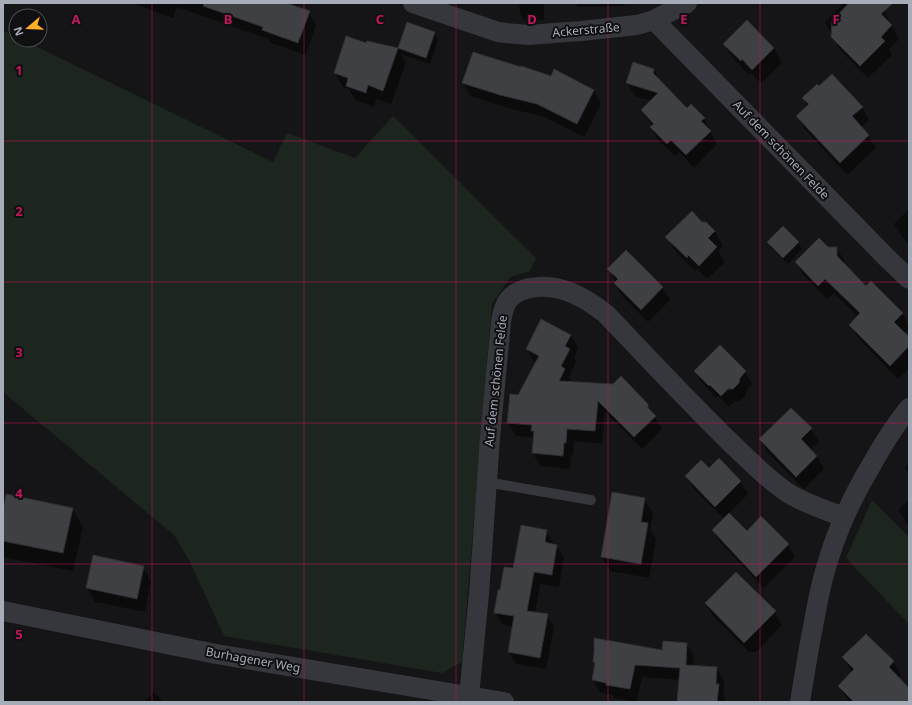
<svg xmlns="http://www.w3.org/2000/svg" width="912" height="705" viewBox="0 0 912 705" font-family="'Noto Sans',sans-serif">
<rect width="100%" height="100%" fill="#151517"/>
<g fill="#1d261e">
<polygon points="3,30 16,37 16,40 23,40 273,162 287,133 355,158 393,116 536,258 530,271 510,277 492,304 462,662 442,673 224,636 190,562 174,535 3,392"/>
<polygon points="872,500 909,537 909,624 846,558"/>
</g>
<g fill="#0007">
<polygon points="132,3 299,3 297,8 309,12 316,25 306,55 271,43 268,39 177,7 173,18"/>
<polygon points="519,3 544,3 544,20 524,20 520,13"/>
<polygon points="575,3 624,3 625,6 578,7"/>
<polygon points="840,3 877,3 884,11 899,39 889,49 892,55 868,78 840,50 825,22 842,5"/>
<polygon points="408,23 434,33 438,40 430,64 401,54 406,63 391,104 376,99 374,107 355,100 349,89 343,87 335,73 367,44 397,49 399,50"/>
<polygon points="724,44 774,48 782,63 761,83 751,73 749,75 733,58"/>
<polygon points="554,70 594,91 601,104 584,137 545,117 508,108 471,96 463,83 551,77"/>
<polygon points="654,70 660,82 687,109 704,119 717,144 694,168 679,152 675,156 659,141 651,128 653,126 650,123 642,110 651,101 635,96 627,83"/>
<polygon points="803,98 862,107 869,120 861,127 868,136 876,148 847,175 805,129 797,116 808,106"/>
<polygon points="909,209 909,244 902,237 894,224"/>
<polygon points="702,223 705,223 715,232 723,246 718,251 725,262 707,279 697,269 695,271 675,251 667,237"/>
<polygon points="768,242 798,242 802,249 788,264 772,249"/>
<polygon points="828,248 837,248 845,262 845,265 866,287 902,313 909,325 909,329 904,334 909,339 909,369 898,379 859,339 850,325 858,317 834,293 827,299 804,276 796,262"/>
<polygon points="626,251 662,288 670,300 648,322 622,296 615,283 616,282 609,269"/>
<polygon points="571,335 578,348 574,357 576,362 569,377 572,383 647,405 662,429 642,449 605,412 602,444 574,441 573,455 571,455 570,469 540,466 533,453 534,437 516,436 508,423 511,395 519,396 537,363 534,362 527,349"/>
<polygon points="695,371 745,372 752,384 746,390 746,395 740,401 735,401 729,407 718,396 716,398 702,383"/>
<polygon points="811,429 819,442 810,450 817,456 824,469 804,489 768,453 761,440"/>
<polygon points="909,463 909,473 905,467"/>
<polygon points="686,476 740,481 748,494 728,514 747,532 788,545 795,557 764,588 720,542 713,530 724,519 694,489"/>
<polygon points="644,499 653,513 650,529 656,539 649,578 610,571 602,557"/>
<polygon points="909,500 909,526 906,523 899,510"/>
<polygon points="72,509 83,527 73,571 3,557 3,514"/>
<polygon points="546,531 553,543 553,545 557,546 564,558 559,587 540,584 535,613 547,615 554,627 546,669 516,664 509,652 513,627 502,624 495,612 501,591 514,570"/>
<polygon points="143,567 151,581 145,612 95,602 87,588"/>
<polygon points="706,603 775,612 782,625 756,652 749,652 713,616"/>
<polygon points="866,635 893,662 901,675 898,678 909,689 909,702 850,702 847,699 839,686 852,672 844,658"/>
<polygon points="687,644 694,656 693,666 717,668 724,681 723,694 725,698 725,702 678,702 680,680 642,677 637,702 614,698 612,695 600,692 593,680 596,666 594,662 595,653 663,651"/>
<polygon points="154,692 163,702 144,702"/>
</g>
<g fill="#3f4044" stroke="#2f2f34">
<polygon points="204,3 287,3 310,11 298,43 262,30 263,27 203,6"/>
<polygon points="849,3 893,3 881,14 892,25 881,37 885,41 860,66 831,37 832,21"/>
<polygon points="747,20 774,48 752,70 742,59 741,61 723,44"/>
<polygon points="407,22 435,32 426,58 398,48"/>
<polygon points="346,36 366,43 367,41 398,48 383,91 368,85 366,93 346,86 348,78 334,73"/>
<polygon points="473,52 521,67 521,66 551,76 554,69 594,90 577,124 537,104 500,95 462,83"/>
<polygon points="633,62 654,69 653,73 687,108 691,104 705,118 701,121 711,131 686,155 671,140 667,144 650,127 654,124 641,110 658,93 626,83"/>
<polygon points="832,74 863,107 852,116 869,135 840,163 796,116 809,104 802,98 817,84 819,86"/>
<polygon points="692,211 702,222 706,222 715,231 708,238 717,247 699,266 688,255 687,258 665,237"/>
<polygon points="783,226 799,242 783,258 767,242"/>
<polygon points="819,238 828,247 837,247 837,256 866,286 871,281 903,313 894,322 909,337 909,346 890,366 849,325 860,313 825,279 818,286 795,262"/>
<polygon points="626,250 663,287 641,310 614,283 618,279 607,269"/>
<polygon points="541,319 571,335 565,346 570,349 561,366 565,369 559,381 613,384 621,376 648,404 648,408 656,416 634,437 598,401 595,431 567,429 566,443 564,443 563,456 532,453 534,431 531,431 532,425 507,423 510,394 518,395 539,356 526,349"/>
<polygon points="720,345 746,371 740,378 739,383 733,389 728,389 721,396 710,385 709,386 694,371"/>
<polygon points="791,408 812,428 801,439 817,456 796,477 759,439"/>
<polygon points="719,458 741,481 715,507 685,476 701,460 709,468"/>
<polygon points="612,492 645,498 641,522 648,523 641,564 601,557"/>
<polygon points="6,494 73,508 63,553 3,541 3,510"/>
<polygon points="729,513 747,531 761,516 789,544 756,577 712,530"/>
<polygon points="521,525 547,530 545,542 557,545 552,575 534,572 527,611 548,614 540,658 508,652 514,616 494,613 498,590 500,590 504,567 513,568"/>
<polygon points="93,555 144,566 137,599 86,588"/>
<polygon points="736,572 776,611 744,643 705,603"/>
<polygon points="866,634 894,661 889,667 909,688 909,702 854,702 838,686 854,669 842,657"/>
<polygon points="594,638 662,650 663,641 687,643 686,665 717,667 716,684 719,684 717,702 677,702 680,668 635,665 630,689 606,685 606,683 592,680 595,663 593,662 594,653"/>
</g>
<g fill="none" stroke-linecap="round" stroke-linejoin="round">
<polyline stroke="#36373d" stroke-width="10" points="486,482 591,500"/>
<g stroke="#36373d" stroke-width="20">
<polyline points="413,3 498,32 506,33 528,35 581,31 637,25 654,20 687,3"/>
<polyline points="654,20 888,259 909,279"/>
<polyline points="3,611 216,654 504,702"/>
<path d="M469,696L479,594L490,438L501,322C504,302 509,293 530,288C558,282 585,297 606,314C647,357 688,401 731,443C749,460 767,479 788,493C806,504 825,510 844,517"/>
<path d="M800,702C804,677 808,652 813,627C817,604 821,581 829,558C839,525 854,494 872,464C883,444 895,425 909,408"/>
</g>
</g>
<path fill="none" stroke="#c2185b" stroke-width="1" stroke-opacity="0.55" d="M152,3V702M304,3V702M456,3V702M608,3V702M760,3V702M3,141H909M3,282H909M3,423H909M3,564H909"/>
<g text-anchor="middle" stroke-width="4" stroke-linejoin="round" paint-order="stroke">
<g font-size="12" fill="#a6acb8" stroke="#101012">
<text transform="translate(586 30) rotate(-5)" y="4">Ackerstraße</text>
<text transform="translate(781 150) rotate(46)" y="4">Auf dem schönen Felde</text>
<text transform="translate(496 381) rotate(-84)" y="4">Auf dem schönen Felde</text>
<text transform="translate(253 660) rotate(10)" y="4">Burhagener Weg</text>
</g>
</g>
<g font-size="13" text-anchor="middle" font-weight="bold" fill="#c2185b" stroke="#101012" stroke-width="4" stroke-linejoin="round" paint-order="stroke">
<text x="76" y="24">A</text>
<text x="228" y="24">B</text>
<text x="380" y="24">C</text>
<text x="532" y="24">D</text>
<text x="684" y="24">E</text>
<text x="836" y="24">F</text>
<text x="19" y="75">1</text>
<text x="19" y="216">2</text>
<text x="19" y="357">3</text>
<text x="19" y="498">4</text>
<text x="19" y="639">5</text>
</g>
<rect width="912" height="705" fill="none" stroke="#a6acb8" stroke-width="8"/>
<g transform="translate(28 28) rotate(251)"><circle r="19" fill="#101012" stroke="#4c4e54"/>
<path d="M0-3L7 15L0 10L-7 15Z" fill="#feae27"/>
<text y="-6" font-size="11" font-weight="bold" text-anchor="middle" fill="#a6acb8">N</text>
</g>
</svg>
